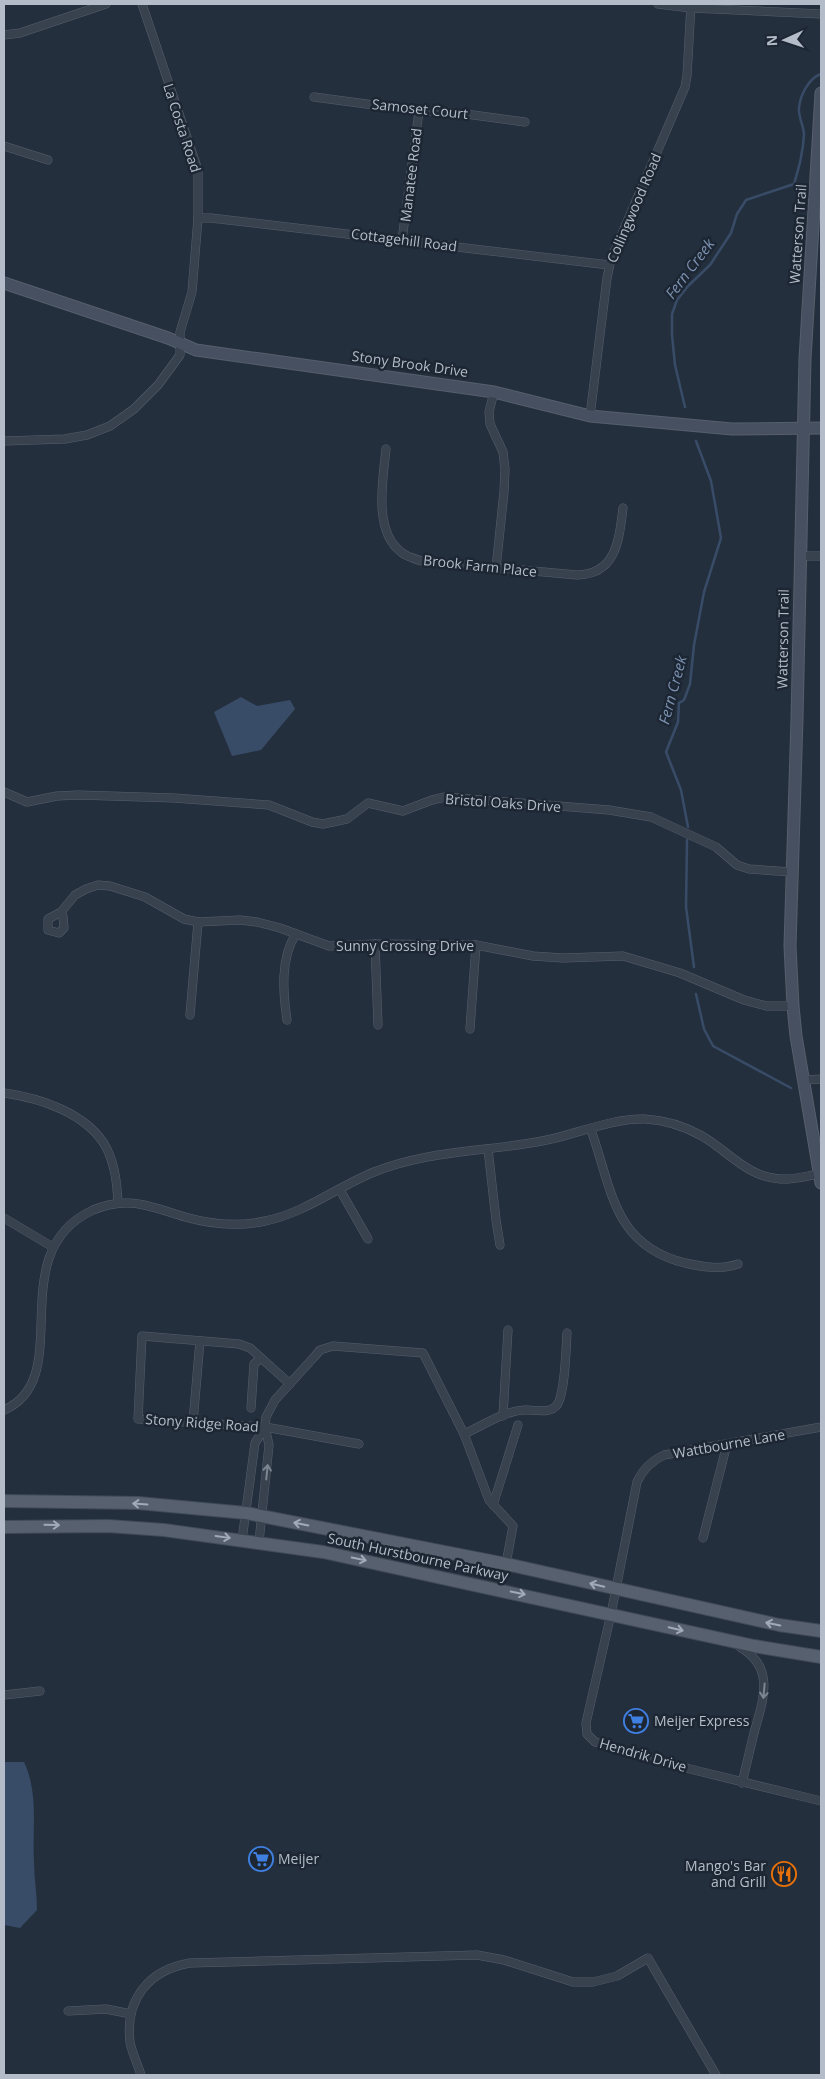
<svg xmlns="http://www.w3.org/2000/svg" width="825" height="2079" viewBox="0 0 825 2079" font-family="'Open Sans',sans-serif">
<rect width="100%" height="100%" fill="#242f3e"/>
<g fill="#394c67">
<polygon points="241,697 257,706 290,700 295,709 261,750 232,756 214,712"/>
<path d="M4,1762H24C39,1794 32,1828 34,1862C34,1878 37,1894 37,1910L20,1928L4,1925Z"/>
</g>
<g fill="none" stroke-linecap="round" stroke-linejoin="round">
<g stroke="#394c67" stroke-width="2.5">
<path d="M685,407L675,365L672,335V314L677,300L688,286L710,265L731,233L737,214L746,200L794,184C799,167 803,153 804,135C804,126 798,117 799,108C800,95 809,78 821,74"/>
<polyline points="688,827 681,790 666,752 678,722 679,703 684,700 690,684 694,645 704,592 721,538 711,481 696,441"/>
<polyline points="687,840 686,907 694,967"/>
<polyline points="696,994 704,1029 713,1046 791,1088"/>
</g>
<defs>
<g id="street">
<polyline points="658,4 691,8 821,14"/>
<polyline points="4,35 20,33 106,4"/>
<polyline points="314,97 419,111 451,112 525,122"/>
<polyline points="4,146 48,160"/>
<polyline points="198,218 211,218 609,265"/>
<polyline points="402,240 419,111"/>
<polyline points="494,392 489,412 490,424 503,452 505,469 504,492 496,568"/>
<polyline points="590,416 607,278 611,259 685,87 687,76 691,4"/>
<polyline points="4,441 65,439 87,435 110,426 134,409 158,385 180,355 180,332 192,292 198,218 198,170 142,4"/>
<path d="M386,449C383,479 373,531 401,552C407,557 415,559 422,561L577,575C617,574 619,539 623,508"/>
<polyline points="800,556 821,556"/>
<polyline points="4,792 27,802 57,796 78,795 174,798 269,805 312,822 323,824 347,819 368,803 403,811 432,800 445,797 609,810 651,817 716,847 737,865 749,869 792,872"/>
<polyline points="61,912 63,916 64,928 59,933 48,930 48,919 61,912 75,895 86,889 98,885 110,886 145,897 184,919 198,922 240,920 257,922 280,928 329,946 375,944 476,945 533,956 563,958 623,956 680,973 744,1000 766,1006 793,1006"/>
<polyline points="375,944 378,1025"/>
<polyline points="190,1015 198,922"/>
<path d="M287,1020C283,993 280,958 296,934"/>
<polyline points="470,1029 476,945"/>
<polyline points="804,1080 821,1079"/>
<path d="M4,1093C40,1098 87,1113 106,1147C115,1165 117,1183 118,1203"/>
<path d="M591,1130C612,1189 613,1245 685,1263C703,1267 721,1270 738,1264"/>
<polyline points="488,1149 496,1220 500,1245"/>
<polyline points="340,1190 368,1239"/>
<polyline points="4,1218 51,1246"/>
<polyline points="290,1384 250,1348 239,1344 142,1336 138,1419 265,1427 359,1444"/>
<polyline points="251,1408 254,1364 261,1358"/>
<path d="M4,1410C78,1378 0,1253 93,1210C129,1195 151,1207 185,1217C210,1224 239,1227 265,1221C305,1213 337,1187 374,1172C429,1150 485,1152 542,1141C575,1135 611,1118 645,1119C665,1120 684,1126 702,1136C728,1151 747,1177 780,1179C793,1180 806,1176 819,1174"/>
<polyline points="503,1416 508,1330"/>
<polyline points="193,1422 200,1341"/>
<path d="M821,1427L664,1455C651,1461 643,1469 637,1482L611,1614L586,1723L587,1734L595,1742L690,1769L821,1801"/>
<path d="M464,1434C482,1426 504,1411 524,1410C535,1409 549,1415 557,1405C565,1394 566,1349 567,1333"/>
<polyline points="493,1505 518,1425"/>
<polyline points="703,1538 727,1444"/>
<polyline points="242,1540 255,1443 265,1427"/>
<polyline points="259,1542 269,1445 265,1427 266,1417 275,1400 315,1356 320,1350 333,1346 423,1353 464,1434 489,1500 513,1526 506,1564"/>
<path d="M740,1647C776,1668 763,1700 754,1733C750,1750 746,1766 742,1783"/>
<polyline points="4,1695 40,1691"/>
<polyline points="68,2011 106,2009 131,2014"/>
<path d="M141,2075C138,2065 132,2053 130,2042C125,2000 148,1970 190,1963L477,1955L504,1960L573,1982H593L617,1976L648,1958L716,2075"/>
</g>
<g id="secondary">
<polyline points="821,93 805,359 797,719 790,946 793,1006 796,1036 821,1183"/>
<polyline points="4,283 168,338 196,350 494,392 590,416 732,429 821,428"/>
</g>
<g id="primary">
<polyline points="4,1501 138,1503 246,1513 506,1564 779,1625 821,1631"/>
<polyline points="4,1527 108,1526 164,1530 323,1552 754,1646 821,1657"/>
</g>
</defs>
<use href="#street" stroke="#565f6c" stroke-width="9"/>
<use href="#secondary" stroke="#565f6c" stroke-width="13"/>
<use href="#primary" stroke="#414a57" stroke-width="14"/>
<use href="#street" stroke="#38414e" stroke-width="8"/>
<use href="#secondary" stroke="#465061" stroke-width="11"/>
<use href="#primary" stroke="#56606e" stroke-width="12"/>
</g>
<defs><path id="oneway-shaft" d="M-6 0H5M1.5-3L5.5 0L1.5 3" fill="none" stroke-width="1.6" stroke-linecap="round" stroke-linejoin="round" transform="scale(1.25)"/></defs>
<g stroke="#7c8592">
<use href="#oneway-shaft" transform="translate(267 1472) rotate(-84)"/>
<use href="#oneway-shaft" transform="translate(764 1691) rotate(95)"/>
</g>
<g stroke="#a1aab7">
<use href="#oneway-shaft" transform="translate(140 1504) rotate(-176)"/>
<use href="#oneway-shaft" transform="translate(301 1524) rotate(-169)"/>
<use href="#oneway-shaft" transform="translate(52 1525) rotate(1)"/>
<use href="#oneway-shaft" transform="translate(223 1537) rotate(8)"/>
<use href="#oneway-shaft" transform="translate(359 1559) rotate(12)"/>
<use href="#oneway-shaft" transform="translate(597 1585) rotate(-167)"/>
<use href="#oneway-shaft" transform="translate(518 1593) rotate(12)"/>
<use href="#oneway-shaft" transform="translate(773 1624) rotate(-168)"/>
<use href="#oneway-shaft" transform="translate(676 1629) rotate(13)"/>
</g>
<defs>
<symbol id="supermarket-ring" viewBox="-11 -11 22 22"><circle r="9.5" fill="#1d2633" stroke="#3f7fe0" stroke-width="1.5"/><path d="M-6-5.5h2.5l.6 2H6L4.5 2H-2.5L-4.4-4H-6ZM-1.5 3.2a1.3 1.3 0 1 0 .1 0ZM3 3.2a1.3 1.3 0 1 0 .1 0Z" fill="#3f7fe0"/></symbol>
<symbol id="restaurant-ring" viewBox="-11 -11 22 22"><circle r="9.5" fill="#1d2633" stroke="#e8710a" stroke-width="1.5"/><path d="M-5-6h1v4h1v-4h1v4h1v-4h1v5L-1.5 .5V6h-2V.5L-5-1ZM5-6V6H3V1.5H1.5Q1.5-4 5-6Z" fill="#e8710a"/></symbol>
</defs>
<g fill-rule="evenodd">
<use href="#supermarket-ring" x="622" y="1707" width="28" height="28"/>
<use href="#supermarket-ring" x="247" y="1845" width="28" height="28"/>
<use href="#restaurant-ring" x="770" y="1860" width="28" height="28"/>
</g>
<g text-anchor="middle" stroke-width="5" stroke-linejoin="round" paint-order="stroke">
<g font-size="14" fill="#b4bcc9" stroke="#1d2633">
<text transform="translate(420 109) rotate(6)" y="5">Samoset Court</text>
<text transform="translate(182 128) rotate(72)" y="5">La Costa Road</text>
<text transform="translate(411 175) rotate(-83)" y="5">Manatee Road</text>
<text transform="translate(634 208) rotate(-67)" y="5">Collingwood Road</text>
<text transform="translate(798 234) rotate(-86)" y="5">Watterson Trail</text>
<text transform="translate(404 240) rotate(7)" y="5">Cottagehill Road</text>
<text transform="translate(410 364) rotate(8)" y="5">Stony Brook Drive</text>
<text transform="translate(480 566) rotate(6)" y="5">Brook Farm Place</text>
<text transform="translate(783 639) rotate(-89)" y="5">Watterson Trail</text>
<text transform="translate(503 803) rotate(4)" y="5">Bristol Oaks Drive</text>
<text x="405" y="951">Sunny Crossing Drive</text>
<text transform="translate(202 1423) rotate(4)" y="5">Stony Ridge Road</text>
<text transform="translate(729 1444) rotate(-10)" y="5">Wattbourne Lane</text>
<text transform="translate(418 1557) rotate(12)" y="5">South Hurstbourne Parkway</text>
<text transform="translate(643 1755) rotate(16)" y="5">Hendrik Drive</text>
</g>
<g font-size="14" fill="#b4bcc9" stroke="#1d2633" text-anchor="start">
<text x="654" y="1726">Meijer Express</text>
<text x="278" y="1864">Meijer</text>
<text x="766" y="1871" text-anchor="end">Mango's Bar<tspan x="766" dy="16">and Grill</tspan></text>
</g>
<g font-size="15" font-style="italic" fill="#7c92b1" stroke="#1d2633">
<text transform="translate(690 269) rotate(-53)" y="5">Fern Creek</text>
<text transform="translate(673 690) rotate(-75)" y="5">Fern Creek</text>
</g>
</g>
<rect width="825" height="2079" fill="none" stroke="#b4bcc9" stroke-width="10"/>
<g transform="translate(785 40) rotate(267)" stroke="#1d2633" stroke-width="4" paint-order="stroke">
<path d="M0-4L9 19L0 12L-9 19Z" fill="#b4bcc9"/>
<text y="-8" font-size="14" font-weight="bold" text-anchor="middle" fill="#b4bcc9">N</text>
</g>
</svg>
